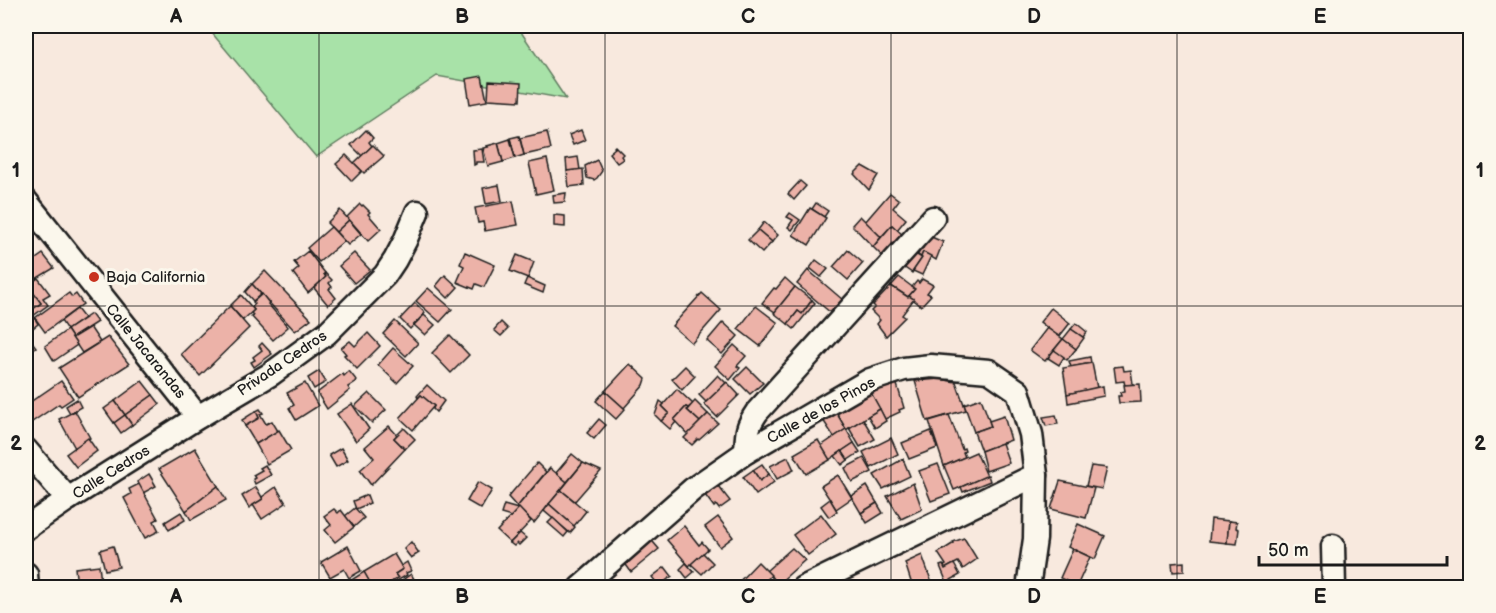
<svg xmlns="http://www.w3.org/2000/svg" width="1496" height="613" viewBox="0 0 1496 613" font-family="'Balsamiq Sans',sans-serif">
<rect width="100%" height="100%" fill="#f8e9de"/>
<filter id="ink" filterUnits="userSpaceOnUse"><feTurbulence type="fractalNoise" baseFrequency=".0167" numOctaves="2"/><feDisplacementMap in="SourceGraphic" scale="12" xChannelSelector="R" yChannelSelector="G"/><feConvolveMatrix kernelMatrix="1 2 1 2 8 2 1 2 1" color-interpolation-filters="sRGB"/></filter>
<g filter="url(#ink)">
<polygon fill="#a8e2a8" stroke="#627f62" stroke-width="1.5" points="206,26 517,26 566,99 437,76 316,157"/>
<g fill="#ecb2a8" stroke="#1c1c1c" stroke-width="1.5">
<polygon points="482,76 487,101 470,104 466,79"/>
<polygon points="489,81 521,83 520,101 488,99"/>
<polygon points="366,130 373,138 369,142 372,146 362,156 351,145"/>
<polygon points="581,130 585,140 573,145 569,135"/>
<polygon points="547,132 551,149 524,155 520,138"/>
<polygon points="519,136 524,155 515,158 510,138"/>
<polygon points="510,139 515,158 503,162 498,143"/>
<polygon points="498,143 503,162 488,166 483,148 488,147 487,146"/>
<polygon points="373,145 384,156 364,173 354,163"/>
<polygon points="615,146 623,154 621,156 623,159 617,163 609,153 615,148 614,147"/>
<polygon points="482,149 484,162 476,162 476,164 474,165 473,150"/>
<polygon points="346,155 362,171 352,181 336,164"/>
<polygon points="578,157 580,170 567,171 566,159"/>
<polygon points="547,159 554,190 536,194 529,163"/>
<polygon points="597,160 602,171 597,178 594,180 587,178 585,166"/>
<polygon points="862,166 878,175 869,190 854,174"/>
<polygon points="583,169 584,185 569,187 567,171"/>
<polygon points="800,181 806,186 794,200 788,194"/>
<polygon points="499,185 502,201 486,204 483,188"/>
<polygon points="566,193 565,202 554,203 553,195"/>
<polygon points="890,193 899,200 893,208 906,219 897,230 892,225 881,237 865,222"/>
<polygon points="513,201 518,225 485,231 483,222 478,223 475,208"/>
<polygon points="816,203 828,211 824,217 812,209"/>
<polygon points="360,204 362,206 363,205 370,212 368,214 381,229 368,241 347,217"/>
<polygon points="810,208 826,218 809,245 793,235"/>
<polygon points="340,210 349,220 336,232 327,223"/>
<polygon points="790,213 800,220 792,230 788,227 793,220 787,217"/>
<polygon points="554,215 565,216 565,227 554,226"/>
<polygon points="860,216 881,237 873,247 852,225"/>
<polygon points="349,220 361,234 348,245 336,232"/>
<polygon points="764,222 778,235 772,242 758,230"/>
<polygon points="892,225 905,237 885,259 873,247"/>
<polygon points="331,227 344,241 319,262 307,248"/>
<polygon points="758,230 772,242 762,253 748,240"/>
<polygon points="929,236 943,242 936,260 923,252 921,257 918,255 921,247 923,248"/>
<polygon points="907,249 922,258 912,273 899,264"/>
<polygon points="848,250 863,263 848,280 833,267"/>
<polygon points="308,251 325,273 324,274 326,277 308,293 293,273 299,268 294,262"/>
<polygon points="465,252 495,265 484,287 476,284 474,289 457,282 464,266 460,264"/>
<polygon points="923,252 931,256 922,275 913,271 922,258 921,257"/>
<polygon points="354,253 370,270 354,283 339,266"/>
<polygon points="43,254 54,268 26,285 26,266"/>
<polygon points="517,255 534,262 528,278 510,271"/>
<polygon points="816,260 828,269 821,277 810,268"/>
<polygon points="808,270 843,300 832,314 797,284"/>
<polygon points="265,271 311,319 295,331 252,284"/>
<polygon points="325,273 332,280 329,283 332,287 329,289 336,298 328,305 314,288 326,277 324,274"/>
<polygon points="445,275 458,287 448,298 436,286"/>
<polygon points="899,277 915,289 908,297 891,286"/>
<polygon points="38,278 50,294 43,298 48,305 26,321 26,314 41,303 28,286"/>
<polygon points="527,278 545,286 543,293 524,285"/>
<polygon points="785,278 795,287 775,312 762,303 774,288 776,289"/>
<polygon points="922,279 933,285 927,293 931,295 921,306 909,296 915,289 912,287 917,281 919,283"/>
<polygon points="27,284 41,303 26,314 26,285"/>
<polygon points="252,284 261,294 253,301 245,292"/>
<polygon points="891,286 908,297 909,296 914,299 902,315 905,317 886,336 877,324 880,320 871,311 875,307 873,305"/>
<polygon points="795,287 812,300 802,314 798,311 788,324 774,313"/>
<polygon points="428,288 452,309 440,322 416,301"/>
<polygon points="69,293 72,297 76,294 83,304 45,332 35,318"/>
<polygon points="702,293 721,310 692,343 672,326"/>
<polygon points="262,294 269,303 268,304 288,327 273,340 251,316 253,315 251,313 254,310 252,307 255,304 253,302"/>
<polygon points="241,295 254,310 243,320 230,306"/>
<polygon points="812,300 815,303 794,329 788,324 798,311 802,314"/>
<polygon points="415,303 425,313 410,329 400,319"/>
<polygon points="230,306 249,328 200,376 181,354"/>
<polygon points="756,306 778,323 760,346 738,329"/>
<polygon points="1051,308 1070,323 1059,337 1040,322"/>
<polygon points="77,309 84,318 67,330 61,321"/>
<polygon points="91,314 97,322 72,338 67,330"/>
<polygon points="424,315 435,325 425,335 414,325"/>
<polygon points="34,317 38,324 29,331 26,326 26,323"/>
<polygon points="395,321 418,343 406,356 383,334"/>
<polygon points="501,322 508,329 501,336 494,330"/>
<polygon points="723,322 738,336 722,354 707,341"/>
<polygon points="1076,323 1087,332 1083,337 1071,329"/>
<polygon points="90,327 100,342 82,353 72,338"/>
<polygon points="1047,328 1063,339 1045,361 1030,350"/>
<polygon points="1071,329 1084,338 1076,349 1063,339"/>
<polygon points="67,330 77,345 54,361 45,346"/>
<polygon points="368,333 380,346 357,369 344,355 346,354 341,348 350,341 355,346"/>
<polygon points="26,334 36,347 26,354"/>
<polygon points="450,335 469,355 451,373 432,353"/>
<polygon points="108,337 129,364 78,397 59,368"/>
<polygon points="1063,339 1076,349 1067,360 1054,350"/>
<polygon points="262,343 272,354 254,367 251,362 255,360 253,357 262,350 259,346"/>
<polygon points="734,345 746,356 737,366 740,368 730,380 715,366"/>
<polygon points="393,348 413,366 397,383 378,365"/>
<polygon points="1054,350 1064,357 1059,365 1048,358"/>
<polygon points="1090,357 1091,363 1071,367 1069,361"/>
<polygon points="1092,363 1097,388 1067,394 1063,368"/>
<polygon points="630,364 646,379 644,385 624,408 605,391"/>
<polygon points="685,366 695,376 682,390 672,379"/>
<polygon points="1123,366 1124,371 1131,370 1133,384 1125,386 1124,381 1116,382 1114,367"/>
<polygon points="747,367 763,383 750,394 735,379"/>
<polygon points="319,371 326,382 314,389 308,378"/>
<polygon points="349,371 357,381 348,387 350,390 327,409 317,393 342,374 344,376"/>
<polygon points="718,375 726,383 706,402 699,395"/>
<polygon points="940,379 956,382 966,410 927,421 915,381"/>
<polygon points="61,381 73,398 61,406 59,404 32,422 26,413 26,405"/>
<polygon points="142,381 153,395 125,415 115,401"/>
<polygon points="896,381 904,408 899,410 900,412 885,419 870,391"/>
<polygon points="727,382 739,395 717,417 704,404"/>
<polygon points="305,383 318,406 296,420 289,408 294,405 287,393"/>
<polygon points="1140,384 1141,402 1119,403 1118,396 1121,396 1120,392 1125,391 1124,385"/>
<polygon points="427,385 444,401 436,412 433,409 434,406 421,395 418,398 417,396"/>
<polygon points="1103,386 1104,396 1068,403 1067,394"/>
<polygon points="677,389 693,404 688,408 686,407 674,420 676,422 670,429 661,421 669,413 662,406"/>
<polygon points="605,391 625,409 616,419 596,401"/>
<polygon points="870,391 880,409 846,430 835,410"/>
<polygon points="369,393 386,410 372,423 355,406"/>
<polygon points="153,395 160,404 132,425 125,415"/>
<polygon points="421,395 434,406 413,430 400,418"/>
<polygon points="981,398 991,426 974,432 964,404"/>
<polygon points="77,399 81,407 70,413 66,406"/>
<polygon points="115,401 125,415 114,423 104,409"/>
<polygon points="660,401 664,404 662,406 669,413 661,421 655,415"/>
<polygon points="695,401 708,414 700,422 687,410"/>
<polygon points="352,404 369,429 356,441 337,414"/>
<polygon points="686,407 688,408 687,410 700,422 688,435 674,420"/>
<polygon points="260,409 263,413 260,414 266,424 272,421 278,431 256,444 245,426 259,418 256,411"/>
<polygon points="880,409 886,421 875,428 868,416"/>
<polygon points="75,411 90,438 75,448 59,419"/>
<polygon points="256,411 259,418 245,426 242,420"/>
<polygon points="836,412 846,429 834,437 823,420"/>
<polygon points="708,414 718,423 699,440 698,439 692,445 684,438"/>
<polygon points="125,415 132,425 121,433 114,423"/>
<polygon points="949,415 962,449 964,448 965,451 963,452 965,457 944,466 929,421"/>
<polygon points="1056,415 1058,424 1046,426 1043,417"/>
<polygon points="1004,416 1011,440 981,451 974,432 991,426 989,421"/>
<polygon points="599,419 606,425 594,439 587,433"/>
<polygon points="863,419 875,439 860,447 849,428"/>
<polygon points="389,426 397,435 394,438 405,449 371,485 360,470 374,458 365,447"/>
<polygon points="404,428 415,439 405,449 394,438"/>
<polygon points="846,429 854,443 829,460 821,446"/>
<polygon points="279,430 291,450 267,464 256,444"/>
<polygon points="931,431 937,448 909,459 902,443"/>
<polygon points="88,438 97,451 76,467 66,454"/>
<polygon points="891,438 898,454 871,468 863,452"/>
<polygon points="818,440 830,460 806,474 794,454"/>
<polygon points="854,443 860,452 848,460 842,451"/>
<polygon points="1002,443 1009,463 986,471 981,451"/>
<polygon points="195,448 218,486 186,511 159,469"/>
<polygon points="341,448 348,460 336,467 329,455"/>
<polygon points="842,451 848,460 842,465 835,456"/>
<polygon points="976,452 987,476 954,490 944,466"/>
<polygon points="572,454 583,463 567,482 556,473"/>
<polygon points="788,457 794,470 777,479 770,466"/>
<polygon points="864,458 872,472 852,482 845,468"/>
<polygon points="903,459 910,476 883,489 874,475"/>
<polygon points="537,463 546,472 517,507 508,497"/>
<polygon points="583,463 601,471 575,501 561,490"/>
<polygon points="762,464 769,474 760,481 753,470"/>
<polygon points="938,464 950,494 931,501 919,471"/>
<polygon points="265,465 271,475 255,484 253,479 255,478 253,475 262,470 260,468"/>
<polygon points="1091,466 1107,468 1102,489 1086,486"/>
<polygon points="550,468 567,482 534,523 517,507"/>
<polygon points="753,470 760,481 769,474 774,482 756,495 743,477"/>
<polygon points="149,474 156,486 143,493 137,482"/>
<polygon points="838,475 852,498 836,509 821,486"/>
<polygon points="988,475 990,481 963,492 961,487"/>
<polygon points="1060,481 1094,488 1086,518 1051,509"/>
<polygon points="478,482 492,490 481,509 467,501"/>
<polygon points="715,482 730,501 719,509 716,505 714,507 702,491"/>
<polygon points="913,483 922,509 901,519 887,496"/>
<polygon points="139,484 158,519 154,521 159,531 145,538 124,498 131,494 129,489"/>
<polygon points="218,486 226,500 191,520 186,511"/>
<polygon points="867,486 877,503 861,513 851,496"/>
<polygon points="256,487 263,499 249,508 242,496"/>
<polygon points="276,487 286,503 262,519 253,505 263,499 262,497"/>
<polygon points="561,490 586,511 574,526 549,504"/>
<polygon points="367,495 370,503 356,509 353,501"/>
<polygon points="830,499 837,511 829,517 821,506"/>
<polygon points="877,503 883,513 867,523 861,513"/>
<polygon points="549,504 575,527 570,533 544,511"/>
<polygon points="504,505 518,509 511,517 501,514"/>
<polygon points="355,508 364,518 354,527 345,516"/>
<polygon points="519,508 531,521 510,543 497,531"/>
<polygon points="334,509 338,513 341,510 354,527 335,542 325,530 331,525 324,516"/>
<polygon points="181,512 185,520 169,530 165,522"/>
<polygon points="821,514 836,534 808,555 793,535"/>
<polygon points="718,517 733,537 720,547 705,527"/>
<polygon points="553,518 568,532 564,537 548,523"/>
<polygon points="1211,519 1229,521 1227,543 1209,541"/>
<polygon points="1229,521 1237,522 1236,528 1239,529 1237,544 1227,543"/>
<polygon points="1078,524 1105,536 1095,559 1068,547"/>
<polygon points="684,526 699,545 702,542 708,549 689,566 667,540"/>
<polygon points="520,533 526,538 519,545 517,543 514,546 510,543"/>
<polygon points="648,536 659,549 631,572 622,559"/>
<polygon points="964,538 977,559 963,569 958,562 945,569 944,566 946,565 938,553 954,543 953,542"/>
<polygon points="411,542 419,553 411,558 404,549"/>
<polygon points="113,546 119,567 105,570 100,550"/>
<polygon points="348,546 361,571 349,578 344,569 330,577 321,562"/>
<polygon points="792,548 805,560 778,584 766,571"/>
<polygon points="1073,549 1090,557 1077,586 1060,578"/>
<polygon points="703,553 713,563 702,574 691,564"/>
<polygon points="394,554 403,569 395,574 398,578 382,588 373,588 364,572"/>
<polygon points="922,555 932,583 920,588 913,588 905,563"/>
<polygon points="407,562 411,571 406,573 407,575 386,588 382,588 398,578 395,574 403,569 401,566"/>
<polygon points="758,562 771,575 760,588 733,588"/>
<polygon points="1184,562 1184,571 1173,572 1172,563"/>
<polygon points="686,563 694,572 687,578 680,569"/>
<polygon points="954,564 960,575 951,580 951,581 947,583 940,566 943,565 945,569"/>
<polygon points="99,565 101,582 77,585 75,568"/>
<polygon points="665,567 672,576 659,586 652,577"/>
<polygon points="364,572 373,588 339,588"/>
<polygon points="411,574 417,584 410,588 404,579"/>
<polygon points="608,575 618,588 602,588 598,583"/>
</g>
<g fill="none" stroke-linecap="round" stroke-linejoin="round">
<defs>
<g id="minor">
<polyline points="26,201 198,417"/>
<polyline points="26,450 68,499"/>
<path d="M746,452C747,433 746,428 757,412L933,218"/>
<polyline points="26,528 68,499 198,417 271,374 327,333 385,275 395,260 405,241 417,212"/>
<polyline points="1333,546 1334,588"/>
<polyline points="26,574 27,588"/>
<polyline points="580,588 693,489 746,452 870,380 904,369 931,366 989,371 1018,391 1031,434 1036,475 1035,539 1028,588"/>
<polyline points="803,588 1036,475"/>
</g>
</defs>
<use href="#minor" stroke="#1c1c1c" stroke-width="27"/>
<use href="#minor" stroke="#fbf7ec" stroke-width="22"/>
</g>
</g>
<path fill="none" stroke="#1c1c1c" stroke-width="1.5" stroke-opacity="0.55" d="M319,26V588M605,26V588M891,26V588M1177,26V588M26,306H1470"/>
<circle fill="#c8321e" stroke="#fbf7ec" stroke-width="2" cx="94" cy="277" r="6"/>
<g text-anchor="middle" stroke-width="6" stroke-linejoin="round" paint-order="stroke">
<g font-size="15" fill="#1c1c1c" stroke="#fbf7ec" text-anchor="start">
<text x="106" y="282">Baja California</text>
</g>
<g font-size="15" fill="#1c1c1c" stroke="#fbf7ec">
<text transform="translate(146 351) rotate(51)" y="5">Calle Jacarandas</text>
<text transform="translate(282 363) rotate(-34)" y="5">Privada Cedros</text>
<text transform="translate(821 410) rotate(-29)" y="5">Calle de los Pinos</text>
<text transform="translate(111 472) rotate(-32)" y="5">Calle Cedros</text>
</g>
</g>
<rect width="1496" height="613" fill="none" stroke="#fbf7ec" stroke-width="66"/>
<path d="M1259 556v9h188v-9" fill="none" stroke="#1c1c1c" stroke-width="3"/>
<text x="1268" y="556" font-size="18" fill="#1c1c1c" stroke="#fbf7ec" stroke-width="4.5" paint-order="stroke">50 m</text>
<rect x="33" y="33" width="1430" height="547" fill="none" stroke="#1c1c1c" stroke-width="2"/>
<g font-size="20" text-anchor="middle" font-weight="bold" fill="#1c1c1c">
<text x="176" y="23">A</text>
<text x="462" y="23">B</text>
<text x="748" y="23">C</text>
<text x="1034" y="23">D</text>
<text x="1320" y="23">E</text>
<text x="16" y="177">1</text>
<text x="1480" y="177">1</text>
<text x="16" y="450">2</text>
<text x="1480" y="450">2</text>
<text x="176" y="603">A</text>
<text x="462" y="603">B</text>
<text x="748" y="603">C</text>
<text x="1034" y="603">D</text>
<text x="1320" y="603">E</text>
</g>
</svg>
